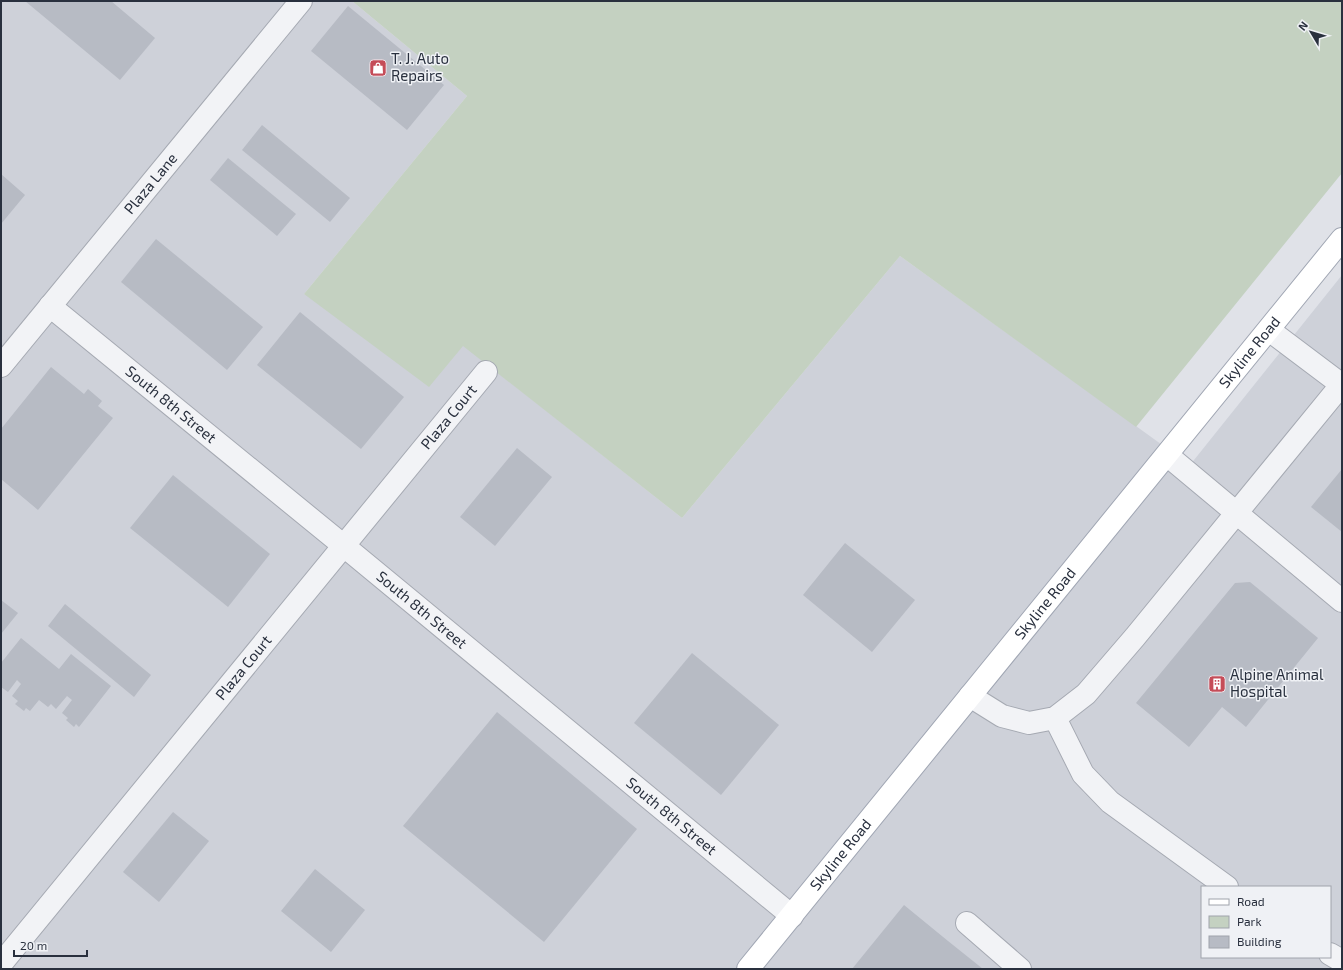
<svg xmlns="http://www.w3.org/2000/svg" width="1343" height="970" viewBox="0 0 1343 970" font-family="'Exo 2',sans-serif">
<rect width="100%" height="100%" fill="#e0e2e8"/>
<path fill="#ced1d9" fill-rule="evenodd" d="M1,1H352L467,96L304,294L463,345L682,518L900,256L1190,465L1342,275V969H1ZM1202,887H1330V957H1202Z"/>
<polygon fill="#c4d1c1" points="352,1 1342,1 1342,173 1136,427 900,256 682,518 463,346 429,387 304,294 467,96"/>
<g fill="#b7bbc4">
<polygon points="25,1 111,1 155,38 120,80"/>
<polygon points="348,6 444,85 407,130 311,51"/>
<polygon points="262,125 350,198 330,222 242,150"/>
<polygon points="228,158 296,214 277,236 210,180"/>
<polygon points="1,174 25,195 1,224"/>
<polygon points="156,239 263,327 227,370 121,282"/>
<polygon points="300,312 404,397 361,449 257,365"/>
<polygon points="51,367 84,394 88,389 102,401 98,406 113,418 38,510 1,479 1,429"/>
<polygon points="517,448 552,477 495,546 460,517"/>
<polygon points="1342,469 1342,532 1311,507"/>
<polygon points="173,475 270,554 228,607 130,528"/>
<polygon points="845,543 915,600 872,652 803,595"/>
<polygon points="1250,582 1318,638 1246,727 1222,707 1189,747 1136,703 1235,583"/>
<polygon points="1,600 18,613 1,634"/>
<polygon points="65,604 151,675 134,697 48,626"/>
<polygon points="21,638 59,669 71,654 111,686 79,727 76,724 74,727 66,720 68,718 62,713 72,700 67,696 56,709 51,704 48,707 39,700 30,711 26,708 24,711 15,704 18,701 12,696 21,684 17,680 8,692 1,687 1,663"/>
<polygon points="692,653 779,725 721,795 634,723"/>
<polygon points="497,712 637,829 544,942 403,826"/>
<polygon points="173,812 209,841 159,902 123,872"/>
<polygon points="315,869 365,910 331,952 281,911"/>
<polygon points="904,905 948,941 983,969 852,969"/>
</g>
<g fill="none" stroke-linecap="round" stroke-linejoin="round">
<defs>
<g id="minor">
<path id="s1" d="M50,306L344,546L792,916"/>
<polyline points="1269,330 1342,385"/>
<path id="s2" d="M1,366L301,1"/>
<polyline points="1167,455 1342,601"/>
<polyline points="970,696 1002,716 1029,723 1055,718 1086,694 1135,637 1342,384"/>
<polyline points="1055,718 1083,774 1110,802 1227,887"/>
<polyline points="967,923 1020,969"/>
<polyline points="1330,954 1342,961"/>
<path id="s3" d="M1,964L486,372"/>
</g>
<g id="major">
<path id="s4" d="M748,969L1342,239"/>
</g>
</defs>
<use href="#minor" stroke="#a5a9b2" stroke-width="24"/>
<use href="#major" stroke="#a0a6b3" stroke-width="24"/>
<use href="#minor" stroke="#f2f3f6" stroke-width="22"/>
<use href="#major" stroke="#fff" stroke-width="22"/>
</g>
<defs>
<symbol id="shop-square" viewBox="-11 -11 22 22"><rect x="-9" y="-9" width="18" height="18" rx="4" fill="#c54c58" stroke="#eff1f5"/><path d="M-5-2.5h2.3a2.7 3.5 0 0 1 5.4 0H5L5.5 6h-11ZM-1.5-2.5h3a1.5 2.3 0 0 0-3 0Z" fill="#fff"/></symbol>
<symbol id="building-square" viewBox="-11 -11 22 22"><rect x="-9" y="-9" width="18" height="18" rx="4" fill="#c54c58" stroke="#eff1f5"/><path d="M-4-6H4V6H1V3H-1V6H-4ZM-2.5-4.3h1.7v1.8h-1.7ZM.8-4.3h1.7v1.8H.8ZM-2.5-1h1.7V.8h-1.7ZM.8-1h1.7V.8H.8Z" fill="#fff"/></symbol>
</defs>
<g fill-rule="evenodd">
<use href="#shop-square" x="368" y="58" width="20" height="20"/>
<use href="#building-square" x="1207" y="674" width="20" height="20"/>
</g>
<g text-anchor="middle" stroke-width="3" stroke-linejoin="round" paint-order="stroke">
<g font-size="15" fill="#29303e" stroke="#eff1f5" text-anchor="start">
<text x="391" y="64">T. J. Auto<tspan x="391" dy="17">Repairs</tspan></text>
<text x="1230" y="680">Alpine Animal<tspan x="1230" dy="17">Hospital</tspan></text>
</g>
<g font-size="15" fill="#29303e" stroke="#eff1f5">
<text dy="5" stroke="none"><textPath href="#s2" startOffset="236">Plaza Lane</textPath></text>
<text dy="5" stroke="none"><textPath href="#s4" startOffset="795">Skyline Road</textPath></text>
<text dy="5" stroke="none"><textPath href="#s1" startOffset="156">South 8th Street</textPath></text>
<text dy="5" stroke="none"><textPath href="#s3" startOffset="707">Plaza Court</textPath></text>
<text dy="5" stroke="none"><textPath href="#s4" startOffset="471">Skyline Road</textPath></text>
<text dy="5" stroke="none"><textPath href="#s1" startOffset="480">South 8th Street</textPath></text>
<text dy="5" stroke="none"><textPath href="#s3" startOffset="383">Plaza Court</textPath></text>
<text dy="5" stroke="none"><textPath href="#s1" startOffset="804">South 8th Street</textPath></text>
<text dy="5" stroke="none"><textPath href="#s4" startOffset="147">Skyline Road</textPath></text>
</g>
</g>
<rect width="1343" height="970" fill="none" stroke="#29303e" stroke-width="4"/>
<rect x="1201" y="886" width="130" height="72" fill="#eff1f5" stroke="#a0a4ac"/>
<rect x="1209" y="899" width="20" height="6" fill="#ffffff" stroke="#a0a4ac"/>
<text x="1237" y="906" font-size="12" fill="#29303e">Road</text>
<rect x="1209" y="916" width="20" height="12" fill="#c4d1c1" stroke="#a0a4ac"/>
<text x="1237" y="926" font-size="12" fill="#29303e">Park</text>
<rect x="1209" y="936" width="20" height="12" fill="#b7bbc4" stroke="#a0a4ac"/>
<text x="1237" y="946" font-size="12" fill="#29303e">Building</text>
<g transform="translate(1311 32) rotate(308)" stroke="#eff1f5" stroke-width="3" paint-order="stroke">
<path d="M0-3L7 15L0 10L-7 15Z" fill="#29303e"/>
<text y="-6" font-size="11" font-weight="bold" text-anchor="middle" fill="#29303e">N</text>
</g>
<path d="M14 950v6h73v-6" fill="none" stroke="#29303e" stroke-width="2"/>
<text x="20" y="950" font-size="12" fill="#29303e" stroke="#eff1f5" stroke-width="3" paint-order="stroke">20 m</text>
</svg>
